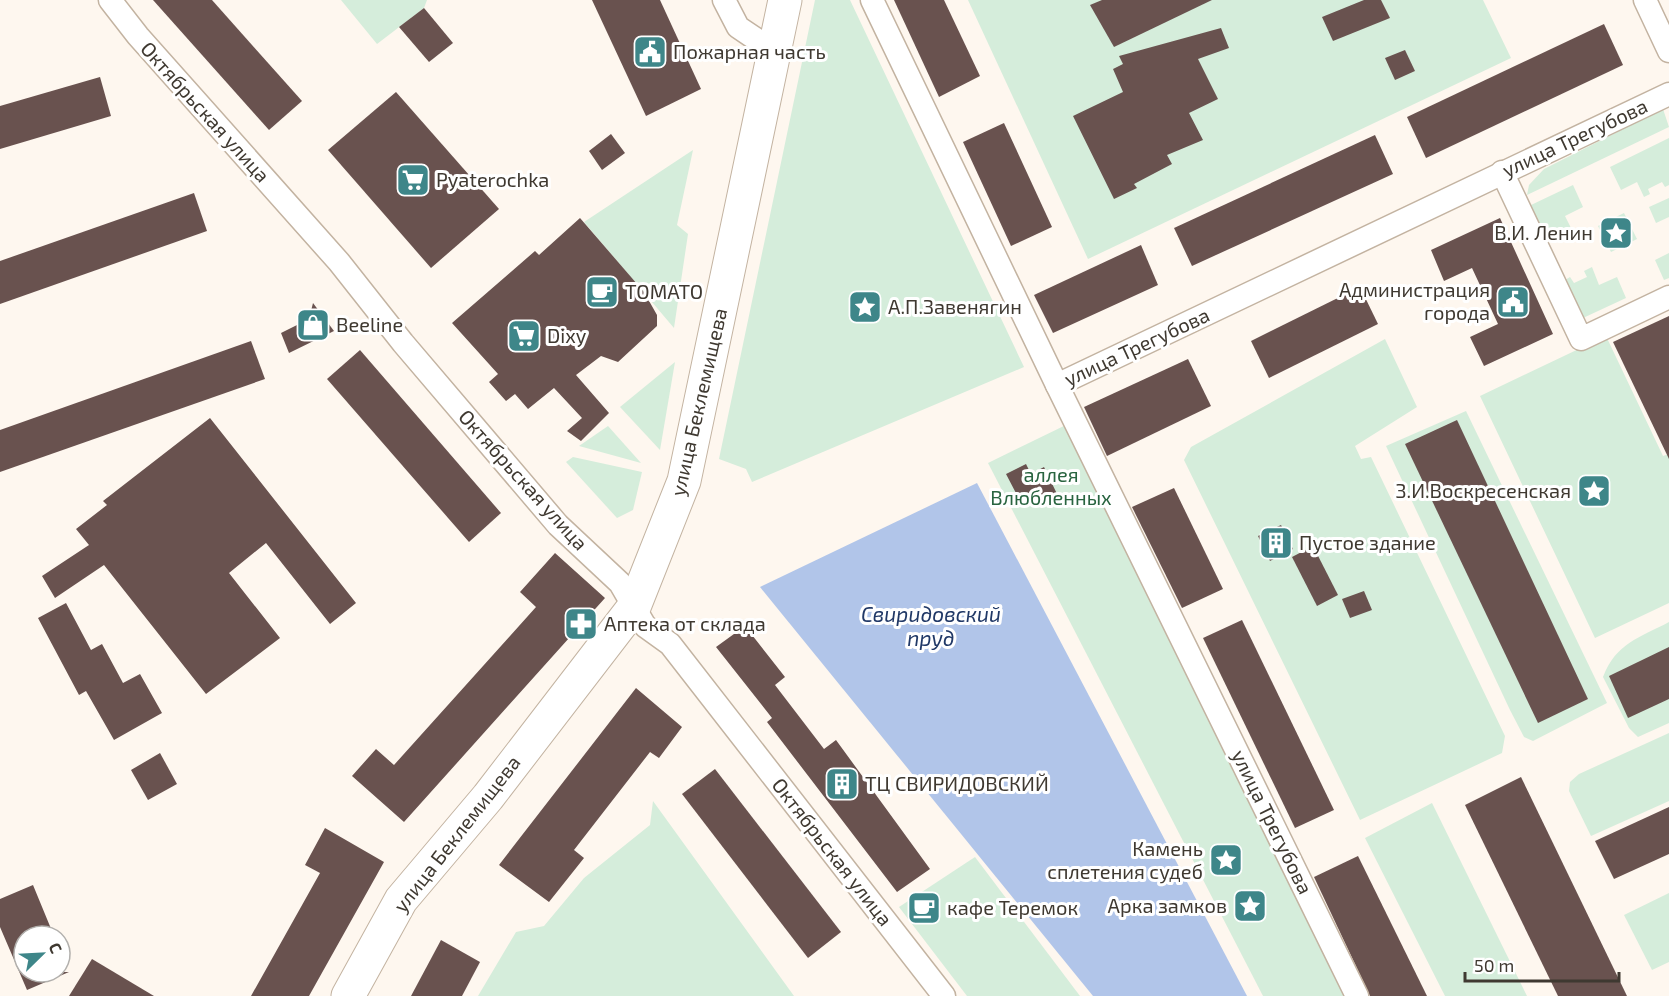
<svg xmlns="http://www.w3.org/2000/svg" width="1669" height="996" viewBox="0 0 1669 996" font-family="'Exo 2',sans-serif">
<rect width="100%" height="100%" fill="#fef7ef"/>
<g fill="#d5eddb">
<polygon points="341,0 427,0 424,8 377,44"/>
<polygon points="815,0 850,0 1024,367 752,482 746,469 719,459"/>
<polygon points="968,0 1483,0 1511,58 1088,259"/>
<polygon points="1663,109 1669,127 1527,195 1529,185 1544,169"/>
<polygon points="1669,138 1669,185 1665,187 1662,182 1648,189 1650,194 1644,197 1637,182 1621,190 1610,167"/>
<polygon points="693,150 677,225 688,234 674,328 584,222"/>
<polygon points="1573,185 1583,207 1565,216 1573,232 1568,234 1566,229 1553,235 1554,238 1547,242 1531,205"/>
<polygon points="1669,198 1669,217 1656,223 1649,207"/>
<polygon points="1624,213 1637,239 1611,252 1598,226"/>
<polygon points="1669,253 1669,278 1664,280 1655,260"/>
<polygon points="1592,267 1599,285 1617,277 1626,298 1583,318 1565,280 1570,277 1574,283 1587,277 1584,271"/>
<polygon points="1606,336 1663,456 1669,454 1669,603 1595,638 1480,396"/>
<polygon points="1385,339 1417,407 1355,446 1361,459 1371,457 1505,736 1502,753 1360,820 1184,460 1191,447"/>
<polygon points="675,362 660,450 620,407"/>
<polygon points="1466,411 1607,703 1533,741 1524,737 1510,710 1386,446"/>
<polygon points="1070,423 1350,996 1263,996 988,463"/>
<polygon points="608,426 641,463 579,446"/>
<polygon points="573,457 642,472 633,510 617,518 566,462"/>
<path d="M1669,622V723L1638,737L1629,728L1603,677C1616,643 1639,638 1669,622Z"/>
<polygon points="1669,733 1669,801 1591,836 1569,791 1570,782 1579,774"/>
<polygon points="653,801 794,996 478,996 516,932 544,926 584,878 650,825"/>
<polygon points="1432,803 1527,996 1445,996 1365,838"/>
<polygon points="975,857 1080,996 967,996 899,907"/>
<polygon points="1669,893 1669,962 1652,970 1624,915"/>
</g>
<polygon fill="#b1c5e9" points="977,483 1247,996 1093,996 760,587"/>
<g fill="#69524f">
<polygon points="153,0 212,0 302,101 269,130"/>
<polygon points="592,0 660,0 701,89 646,116"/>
<polygon points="894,0 944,0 980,76 939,97"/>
<polygon points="1102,0 1212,0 1114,47 1090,5"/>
<polygon points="1364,0 1381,0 1390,18 1333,41 1322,17"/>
<polygon points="424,8 453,43 429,62 399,27"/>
<polygon points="1604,24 1623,65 1426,158 1407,117"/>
<polygon points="1221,28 1229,48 1198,59 1218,99 1189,113 1203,140 1167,155 1172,164 1134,184 1137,188 1114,199 1073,116 1123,92 1113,69 1123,64 1119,56"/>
<polygon points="1405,50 1415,71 1395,80 1385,58"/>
<polygon points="100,77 111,116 0,149 0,106"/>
<polygon points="396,92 499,209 431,268 328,150"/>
<polygon points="1004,123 1052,227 1011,246 963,142"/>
<polygon points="611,134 625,153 602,170 589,151"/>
<polygon points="1375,135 1393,174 1192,266 1174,228"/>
<polygon points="194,193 207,231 0,304 0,261"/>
<polygon points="580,218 644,292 657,315 657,326 618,362 601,356 576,375 609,413 581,441 567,431 582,418 554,388 528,409 515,394 506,401 489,382 498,374 452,323 535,251 539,255"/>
<polygon points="1500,218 1553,334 1484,366 1470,337 1498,324 1472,268 1444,281 1431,250"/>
<polygon points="1141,245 1158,285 1053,333 1034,295"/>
<polygon points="1360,287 1378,324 1269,378 1251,341"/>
<polygon points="313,303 334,331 289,353 281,333 309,319"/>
<polygon points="1669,316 1669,459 1613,342"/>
<polygon points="251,341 265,379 0,472 0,430"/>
<polygon points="360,350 501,513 469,542 327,379"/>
<polygon points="1188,359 1211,406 1107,456 1084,407"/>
<polygon points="210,418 356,603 330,624 266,543 229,573 280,638 206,694 104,565 55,598 42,576 89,545 76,529 107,505 103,501"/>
<polygon points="1457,420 1588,699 1538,723 1405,444"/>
<polygon points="1026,464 1031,474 1044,467 1059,498 1042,507 1033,491 1019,499 1006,474"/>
<polygon points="1174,488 1223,589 1182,608 1132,507"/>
<polygon points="1281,525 1293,549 1270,561 1258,536"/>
<polygon points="1313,546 1338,595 1317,606 1292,557"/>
<polygon points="555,553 605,598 404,822 352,776 376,749 394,765 536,607 520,592"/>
<polygon points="1364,591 1372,610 1350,618 1342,599"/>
<polygon points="66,603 91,650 102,644 123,683 140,674 162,713 114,740 86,691 79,695 38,618"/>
<polygon points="1242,620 1334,810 1295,828 1203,638"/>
<polygon points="745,626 785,677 775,685 824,749 836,740 930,869 897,892 767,722 772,718 716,647"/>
<polygon points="1669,647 1669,699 1628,718 1609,676"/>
<polygon points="636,688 682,727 659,758 650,752 574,850 584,858 549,902 499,865"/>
<polygon points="160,753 177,784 148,800 131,770"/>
<polygon points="715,769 841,932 808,958 682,794"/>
<polygon points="1521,777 1627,996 1558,996 1465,805"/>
<polygon points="1669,807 1669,854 1614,879 1595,841"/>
<polygon points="325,828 384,862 309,996 251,996 320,873 305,865"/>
<polygon points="1358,856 1427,996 1370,996 1314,877"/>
<polygon points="33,885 54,936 24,936 24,972 69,972 27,990 0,927 0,899"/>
<polygon points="441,940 480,962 462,996 411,996"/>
<polygon points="92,959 154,996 69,996"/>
</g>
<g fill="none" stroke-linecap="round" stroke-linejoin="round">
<defs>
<g id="street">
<polyline points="110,0 138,36 339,262 403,343 558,525 620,583 645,626 670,644 944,996"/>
<polyline points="724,0 738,27 775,52"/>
<polyline points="872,0 1057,385 1357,996"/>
<polyline points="1645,0 1669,51"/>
<polyline points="1502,172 1581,339 1669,297"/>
<polyline points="1057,385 1669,94"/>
</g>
<polyline id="secondary" points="348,996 401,900 488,797 634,607 684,481 785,0"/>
</defs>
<use href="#street" stroke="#c3b3a1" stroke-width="25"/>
<use href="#secondary" stroke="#c3b3a1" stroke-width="35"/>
<use href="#street" stroke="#fff" stroke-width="22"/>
<use href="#secondary" stroke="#fff" stroke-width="33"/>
</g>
<defs>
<symbol id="civic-square" viewBox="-11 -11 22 22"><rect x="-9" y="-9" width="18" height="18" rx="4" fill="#3e8689" stroke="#fff"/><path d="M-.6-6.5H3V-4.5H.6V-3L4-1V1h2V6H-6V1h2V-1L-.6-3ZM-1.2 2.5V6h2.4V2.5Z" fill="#fff"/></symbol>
<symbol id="supermarket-square" viewBox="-11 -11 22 22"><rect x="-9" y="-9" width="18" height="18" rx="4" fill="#3e8689" stroke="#fff"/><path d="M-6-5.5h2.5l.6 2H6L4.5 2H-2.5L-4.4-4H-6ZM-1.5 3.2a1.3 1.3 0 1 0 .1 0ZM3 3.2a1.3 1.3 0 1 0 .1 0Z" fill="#fff"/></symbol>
<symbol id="sight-square" viewBox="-11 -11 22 22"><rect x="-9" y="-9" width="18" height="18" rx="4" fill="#3e8689" stroke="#fff"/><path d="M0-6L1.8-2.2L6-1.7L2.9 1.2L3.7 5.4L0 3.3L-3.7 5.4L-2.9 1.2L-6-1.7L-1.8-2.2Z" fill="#fff"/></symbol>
<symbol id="cafe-square" viewBox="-11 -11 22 22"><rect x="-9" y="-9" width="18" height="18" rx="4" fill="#3e8689" stroke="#fff"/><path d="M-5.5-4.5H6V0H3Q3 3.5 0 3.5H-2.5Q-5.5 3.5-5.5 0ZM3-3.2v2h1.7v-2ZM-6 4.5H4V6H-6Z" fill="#fff"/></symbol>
<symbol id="shop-square" viewBox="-11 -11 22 22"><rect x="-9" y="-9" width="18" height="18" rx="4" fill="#3e8689" stroke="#fff"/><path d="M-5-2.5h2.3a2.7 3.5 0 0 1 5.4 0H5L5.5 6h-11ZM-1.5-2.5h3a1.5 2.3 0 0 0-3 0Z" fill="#fff"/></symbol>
<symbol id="building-square" viewBox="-11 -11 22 22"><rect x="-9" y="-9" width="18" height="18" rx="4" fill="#3e8689" stroke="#fff"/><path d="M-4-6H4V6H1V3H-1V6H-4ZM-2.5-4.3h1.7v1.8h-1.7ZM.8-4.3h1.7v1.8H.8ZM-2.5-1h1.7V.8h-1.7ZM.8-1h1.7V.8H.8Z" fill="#fff"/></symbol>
<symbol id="pharmacy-square" viewBox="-11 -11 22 22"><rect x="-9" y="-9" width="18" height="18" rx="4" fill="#3e8689" stroke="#fff"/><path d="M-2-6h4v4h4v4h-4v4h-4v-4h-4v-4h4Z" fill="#fff"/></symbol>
</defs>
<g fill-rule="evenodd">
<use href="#civic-square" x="631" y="33" width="38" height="38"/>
<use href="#supermarket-square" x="394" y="161" width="38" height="38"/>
<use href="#sight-square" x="1597" y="214" width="38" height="38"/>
<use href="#cafe-square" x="583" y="273" width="38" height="38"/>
<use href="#civic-square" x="1494" y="283" width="38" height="38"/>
<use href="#sight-square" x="846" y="288" width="38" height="38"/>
<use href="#shop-square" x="294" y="306" width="38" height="38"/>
<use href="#supermarket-square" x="505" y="317" width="38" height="38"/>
<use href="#sight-square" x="1575" y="472" width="38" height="38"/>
<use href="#building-square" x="1257" y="524" width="38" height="38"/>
<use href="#pharmacy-square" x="562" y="605" width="38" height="38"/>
<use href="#building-square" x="823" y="765" width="38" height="38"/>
<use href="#sight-square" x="1207" y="841" width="38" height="38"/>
<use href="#sight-square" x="1231" y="887" width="38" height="38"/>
<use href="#cafe-square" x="905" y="889" width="38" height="38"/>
</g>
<g text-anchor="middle" stroke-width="6" stroke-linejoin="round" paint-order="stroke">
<g font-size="20" fill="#3f3931" stroke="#fff" text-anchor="start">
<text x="673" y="59">Пожарная часть</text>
<text x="436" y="187">Pyaterochka</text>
<text x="1593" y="240" text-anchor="end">В.И. Ленин</text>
<text x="1490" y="297" text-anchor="end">Администрация<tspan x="1490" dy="23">города</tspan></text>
<text x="625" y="299">ТОМАТО</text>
<text x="888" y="314">А.П.Завенягин</text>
<text x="336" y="332">Beeline</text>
<text x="547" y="343">Dixy</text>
<text x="1571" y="498" text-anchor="end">З.И.Воскресенская</text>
<text x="1299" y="550">Пустое здание</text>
<text x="604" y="631">Аптека от склада</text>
<text x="865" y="791">ТЦ СВИРИДОВСКИЙ</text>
<text x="1203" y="856" text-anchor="end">Камень<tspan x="1203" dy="23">сплетения судеб</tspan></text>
<text x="1227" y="913" text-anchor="end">Арка замков</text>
<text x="947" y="915">кафе Теремок</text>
</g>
<g font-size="20" fill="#3f3931" stroke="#fff">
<text transform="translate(205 112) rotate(48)" y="7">Октябрьская улица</text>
<text transform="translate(1575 138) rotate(-25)" y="7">улица Трегубова</text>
<text transform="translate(1137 347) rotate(-25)" y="7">улица Трегубова</text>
<text transform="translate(699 402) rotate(-77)" y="7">улица Беклемищева</text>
<text transform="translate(523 480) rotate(48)" y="7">Октябрьская улица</text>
<text transform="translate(1272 822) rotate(64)" y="7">улица Трегубова</text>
<text transform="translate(457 834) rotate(-52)" y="7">улица Беклемищева</text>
<text transform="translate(832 852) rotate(52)" y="7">Октябрьская улица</text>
</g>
<g font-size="20" fill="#296440" stroke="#fff">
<text x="1051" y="482">аллея<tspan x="1051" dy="23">Влюбленных</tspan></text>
</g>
<g font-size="21" font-style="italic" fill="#213967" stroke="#fff">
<text x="931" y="622">Свиридовский<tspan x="931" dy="24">пруд</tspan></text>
</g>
</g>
<g transform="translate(42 954) rotate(66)"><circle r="28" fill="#ffffff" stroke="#b2b0ad" stroke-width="1.5"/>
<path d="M0-4.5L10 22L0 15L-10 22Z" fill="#3e8689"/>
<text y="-9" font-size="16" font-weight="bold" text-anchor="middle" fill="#3f3931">С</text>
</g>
<path d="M1465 972v9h154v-9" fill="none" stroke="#3f3931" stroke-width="3"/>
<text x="1474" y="972" font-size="18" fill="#3f3931" stroke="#ffffff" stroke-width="4.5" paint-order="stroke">50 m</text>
</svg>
